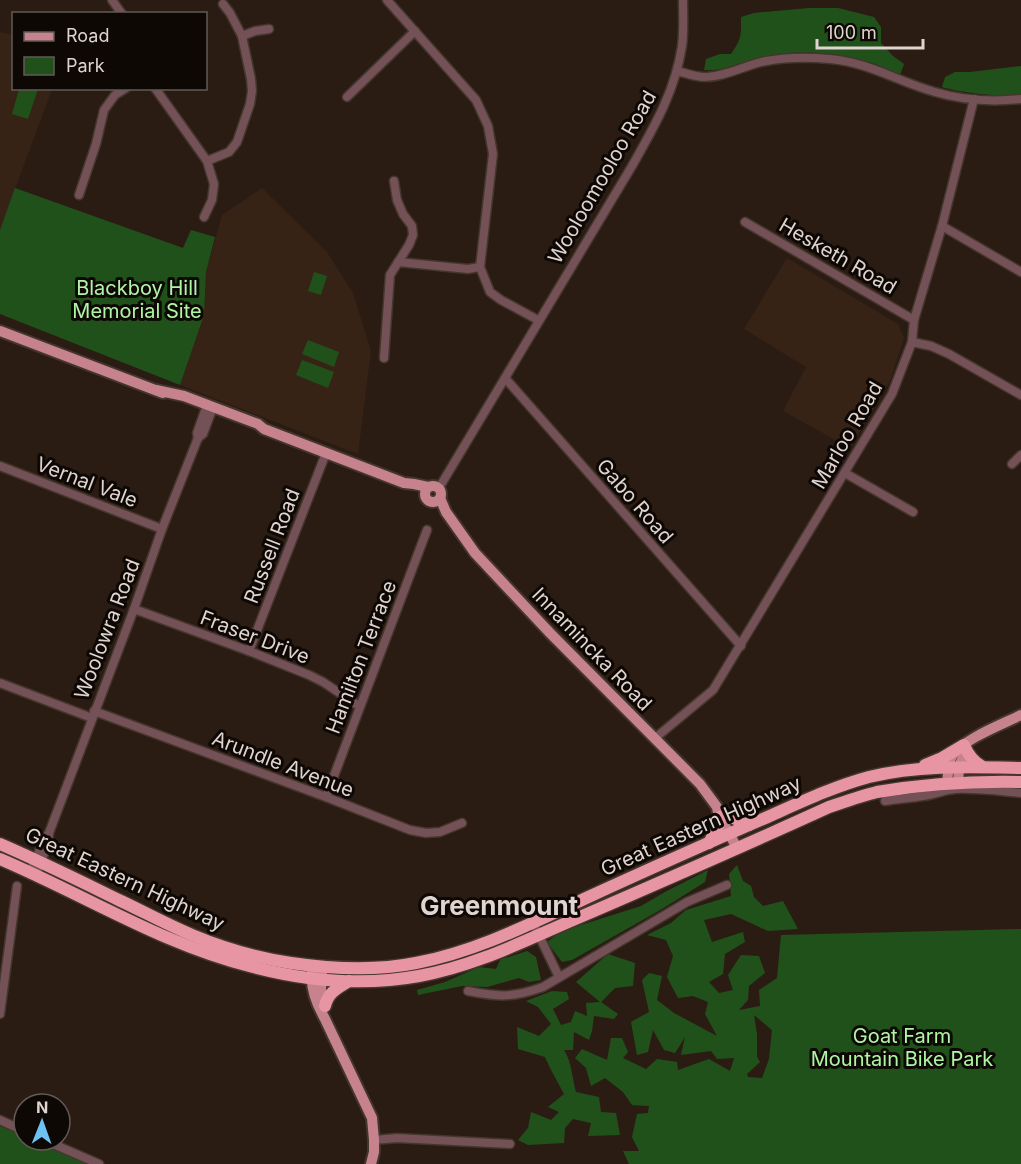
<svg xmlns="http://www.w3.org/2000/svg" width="1021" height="1164" viewBox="0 0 1021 1164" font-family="Inter,sans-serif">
<rect width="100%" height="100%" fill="#2b1c13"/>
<g fill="#372216">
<polygon points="0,32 13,35 14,88 52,89 0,230"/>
<polygon points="262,188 327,252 353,293 371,351 358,454 180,385 204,315 206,272 222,215"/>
<polygon points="787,258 898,324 904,338 890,381 850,448 783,411 806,367 744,329"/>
</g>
<g fill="#21511b" fill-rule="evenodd">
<path d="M809,8H838L874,17L881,27V43L893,56L904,64L900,75C890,71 880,65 869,62C835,52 797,49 763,57C743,61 724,72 704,70L706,59L720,54H731C742,38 741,36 741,17L754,13Z"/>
<path d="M1021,66V95C1001,97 961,93 942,87L945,77L955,72H970Z"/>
<polygon points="19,89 38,89 28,119 12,114"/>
<polygon points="15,188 183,248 191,230 215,237 206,272 204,315 180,385 0,314 0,230"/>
<polygon points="314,272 327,276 321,295 308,291"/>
<polygon points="308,340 339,352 334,367 302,354"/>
<polygon points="302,360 334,372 328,388 296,375"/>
<path d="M737,865L743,881L751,886L754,897L763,906L783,901L798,929L768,931L731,914L704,920L712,942L743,932L745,942L725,954L723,974L709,982L719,993L733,990L728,975L741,955L759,956L765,973L749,986L748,1000L739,1010L760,1006L759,990L777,978L781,935L1021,929V1164H629L623,1151H639L632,1137L637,1114L648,1113L649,1106L632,1105L623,1092L605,1078L591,1086L586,1068L575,1058L582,1049L607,1060L611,1038H622L628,1052L623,1058L646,1069L657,1059L677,1062L678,1070L709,1059L730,1071L734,1058L717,1059L711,1051L681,1055L685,1037L675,1053L664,1050L653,1030L648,1052L637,1055L631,1022L649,1012L642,980L649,973L662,976L657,1000L674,1013L717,1036L705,1014L708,1002L693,996L678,998L667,977L673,956L666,940L647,935L671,923L686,910L731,896L729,874ZM754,1015L772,1030L769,1059L762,1078L748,1077L747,1074L760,1062L757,1057V1034Z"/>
<polygon points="708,870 705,882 662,909 572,960 562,962 547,942 562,931 641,906 665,892"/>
<polygon points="527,951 536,957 541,980 529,982 519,978 487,987 462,986 418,995 417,990 445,982 479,967 496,969 501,958 509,957"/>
<path d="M608,954L635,963L633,986L615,988L601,1002L618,1014L614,1019L594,1016L592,1031L589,1040L574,1032L573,1050H564C572,1062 572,1078 576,1092L599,1097L601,1112L616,1113L620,1135L588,1136L591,1123L573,1119L565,1128L564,1143L528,1145L518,1140L528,1128L531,1112L551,1120L559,1112L548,1107L564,1094L550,1068L545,1057L518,1049L517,1027L539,1036L551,1024L538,1007L526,1001L552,991L567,992L569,999L553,1009L561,1025L571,1022L575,1011L587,1016L586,1003L600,1002L576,982Z"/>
<polygon points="0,1126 24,1136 24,1140 32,1140 88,1164 0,1164"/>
</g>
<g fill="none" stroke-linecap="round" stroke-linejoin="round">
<defs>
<g id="minor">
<polyline points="112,0 122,14"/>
<polyline points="387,0 476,100 488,126 493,154 480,267 490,292 501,300 538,320"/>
<polyline points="242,36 255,31 269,29"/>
<path d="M677,71C686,73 695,77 704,77C725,77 745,65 766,61C787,57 809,57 830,59C868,62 899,82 935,92C962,100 992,102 1021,99"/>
<polyline points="155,88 207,161 214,184 212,200 204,217"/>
<polyline points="347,97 415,31"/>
<polyline points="207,161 229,152 237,142 250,104 252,91 251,79 242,36 230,13 223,4"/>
<polyline points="79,195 96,144 104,110 115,95 126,88"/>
<polyline points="745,222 914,320"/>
<polyline points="942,226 1021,272"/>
<polyline points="398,262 468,269 480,267"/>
<polyline points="912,342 931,346 949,354 1021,395"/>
<polyline points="384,358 390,275 409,245 413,235 412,226 403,214 397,200 394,181"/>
<polyline points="505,378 741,646"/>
<polyline points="198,438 197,433 207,405"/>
<polyline points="1012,464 1021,455"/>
<polyline points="0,466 162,529"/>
<polyline points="845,473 913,512"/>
<path d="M439,488L632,166C654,127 675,92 682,46C684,31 683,15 683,0"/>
<polyline points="134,609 249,651 309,675 323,682 359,706"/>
<polyline points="249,651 326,453"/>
<polyline points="0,683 92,718"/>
<polyline points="94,711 326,797 410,830 426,833 440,832 462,823"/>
<polyline points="654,739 713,690 892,394 912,342 914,320 942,226 974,99"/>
<polyline points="326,797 427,530"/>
<path d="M885,801C898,799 910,798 923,796C934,795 943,790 955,789C977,788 999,791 1021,793"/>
<polyline points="40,867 49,836"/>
<polyline points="30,872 45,838 49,833 134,609 162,529 198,438 203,434 213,407"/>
<polyline points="533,923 559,977"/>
<path d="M468,991C499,997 512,998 543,987L687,902L727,885"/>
<polyline points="0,1014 17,886"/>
<polyline points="0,1120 24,1131"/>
<polyline points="44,1140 99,1164"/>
<polyline points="374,1140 397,1138 510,1144"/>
</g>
<g id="major">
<polyline points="0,331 163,393"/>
<polyline points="156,390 184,396 258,424 264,429 404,483 414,484 428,487"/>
<circle cx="433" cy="494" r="8"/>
<polyline points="440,498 446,512 475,553 550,633 700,784 717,807 718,813 737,848"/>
<path d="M947,784C948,775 948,763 952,756C963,739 1003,724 1021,715"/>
<polyline points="958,784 959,767 964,754 964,745"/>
<path d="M312,972C310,989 317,1005 325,1019L372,1118L374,1140V1152L371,1164"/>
<polyline points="322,972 321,989 325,1007"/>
</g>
<g id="highway">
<path d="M925,765L942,758L964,745C968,755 973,762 983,767"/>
<polyline points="729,816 749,825"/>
<polyline points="709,843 719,824 720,817"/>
<path d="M0,844C42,862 82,882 123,902C146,913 168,925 192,935C223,948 258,958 291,963C332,969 376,971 416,963C475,952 530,924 584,899C643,872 703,845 763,819C797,804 832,787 869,777C919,765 970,767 1021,768"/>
<path d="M0,859C85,895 163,945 253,967C307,981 364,986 419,976C476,966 528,939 580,917C663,881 746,845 829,807C844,802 861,796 877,792C925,784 973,781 1021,782"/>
<path d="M325,1006C328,992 338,988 349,981"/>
</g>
</defs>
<use href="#minor" stroke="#44362d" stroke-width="11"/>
<use href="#major" stroke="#44362d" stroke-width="14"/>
<use href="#highway" stroke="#44362d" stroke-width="15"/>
<use href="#minor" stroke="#735156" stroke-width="8"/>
<use href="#major" stroke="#c6828d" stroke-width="10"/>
<use href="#highway" stroke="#e895a3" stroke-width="12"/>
</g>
<g text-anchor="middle" stroke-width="6" stroke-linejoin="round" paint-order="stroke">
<g font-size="20" fill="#dfd4cf" stroke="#0e0805">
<text transform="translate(602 177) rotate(-60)" y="7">Wooloomooloo Road</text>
<text transform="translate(838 256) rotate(30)" y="7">Hesketh Road</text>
<text transform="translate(847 435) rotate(-60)" y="7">Marloo Road</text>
<text transform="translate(87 482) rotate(21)" y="7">Vernal Vale</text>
<text transform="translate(635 501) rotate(49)" y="7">Gabo Road</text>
<text transform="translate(272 546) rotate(-69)" y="7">Russell Road</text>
<text transform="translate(107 629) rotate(-69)" y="7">Woolowra Road</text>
<text transform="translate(255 637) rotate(21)" y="7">Fraser Drive</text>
<text transform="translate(592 649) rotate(46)" y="7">Innamincka Road</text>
<text transform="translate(361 657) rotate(-69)" y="7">Hamilton Terrace</text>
<text transform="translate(283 764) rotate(21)" y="7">Arundle Avenue</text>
<text transform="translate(701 826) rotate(-24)" y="7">Great Eastern Highway</text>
<text transform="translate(125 879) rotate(25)" y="7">Great Eastern Highway</text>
</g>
<g font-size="20" fill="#aef6a4" stroke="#0e0805">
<text x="137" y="295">Blackboy Hill<tspan x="137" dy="23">Memorial Site</tspan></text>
<text x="902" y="1043">Goat Farm<tspan x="902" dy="23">Mountain Bike Park</tspan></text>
</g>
<g font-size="26" font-weight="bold" fill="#dfd4cf" stroke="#0e0805">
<text x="499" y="915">Greenmount</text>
</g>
</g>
<rect x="12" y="12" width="195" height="78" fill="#0e0805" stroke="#625a56" stroke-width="1.5"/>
<rect x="24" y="32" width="30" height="9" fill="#c6828d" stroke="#625a56" stroke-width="1.5"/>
<text x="66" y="42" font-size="18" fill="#dfd4cf">Road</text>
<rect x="24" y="57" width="30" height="18" fill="#21511b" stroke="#625a56" stroke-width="1.5"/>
<text x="66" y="72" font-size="18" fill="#dfd4cf">Park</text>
<g transform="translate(42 1122) rotate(1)"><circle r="28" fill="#0e0805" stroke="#625a56" stroke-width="1.5"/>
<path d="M0-4.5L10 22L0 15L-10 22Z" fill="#6ec2f3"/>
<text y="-9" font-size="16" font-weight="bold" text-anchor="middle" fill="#dfd4cf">N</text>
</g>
<path d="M817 39v9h106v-9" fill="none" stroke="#dfd4cf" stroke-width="3"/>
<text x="826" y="39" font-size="18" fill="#dfd4cf" stroke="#0e0805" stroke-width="4.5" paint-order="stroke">100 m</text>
</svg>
